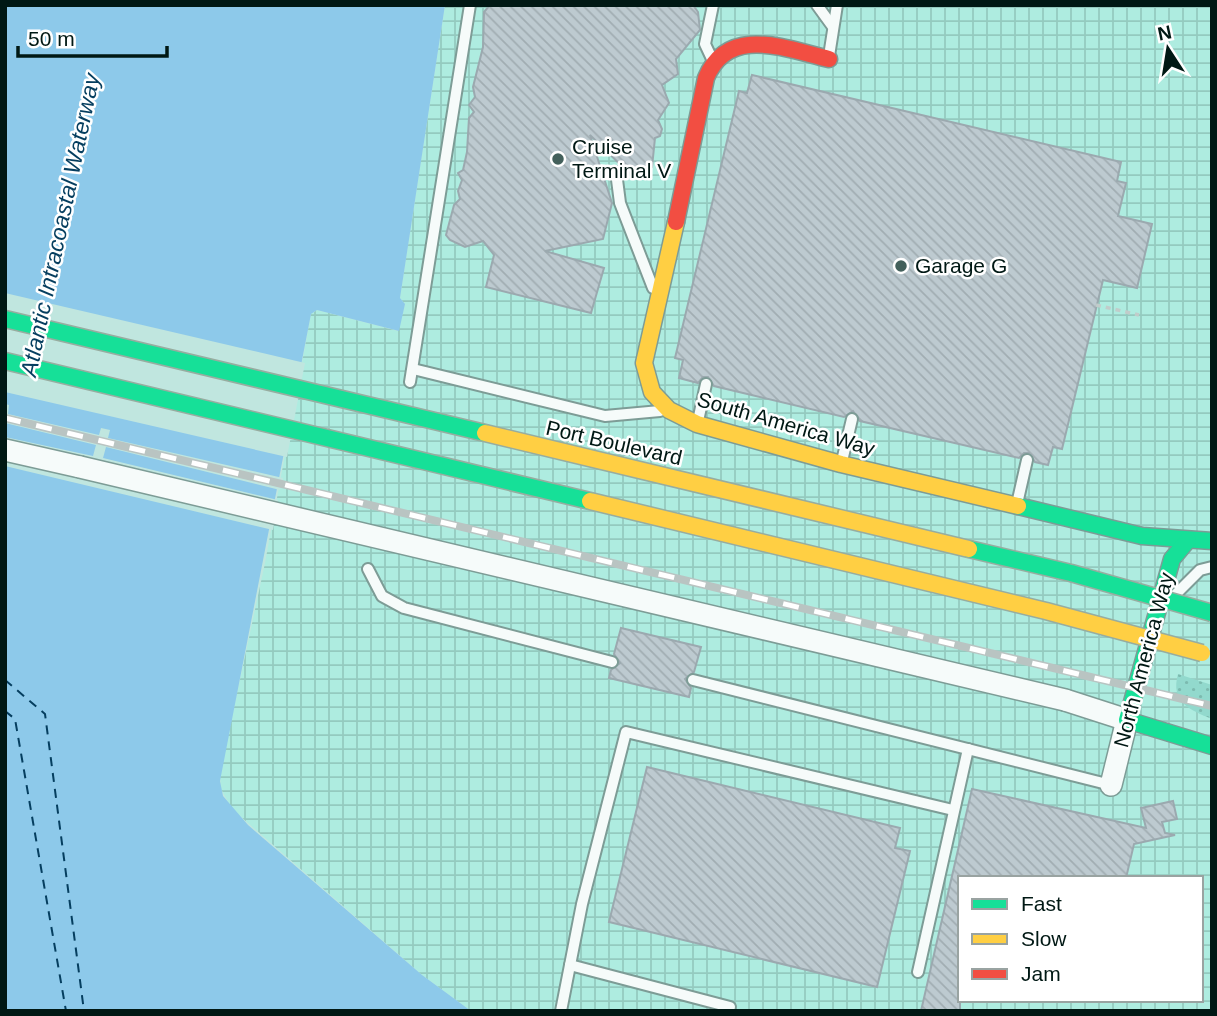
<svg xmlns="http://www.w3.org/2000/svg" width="1217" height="1016" viewBox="0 0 1217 1016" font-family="Helvetica,sans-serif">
<defs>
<pattern id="industrial-grid" width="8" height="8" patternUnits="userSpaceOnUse" patternTransform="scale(1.75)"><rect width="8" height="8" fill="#aeece0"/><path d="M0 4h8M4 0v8" fill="none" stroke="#94cabf"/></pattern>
<pattern id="grass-dots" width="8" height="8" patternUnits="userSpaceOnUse" patternTransform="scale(1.75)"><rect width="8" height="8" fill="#92d9cd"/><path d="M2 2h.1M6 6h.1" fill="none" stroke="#7cbaaf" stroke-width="1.8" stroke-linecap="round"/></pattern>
<pattern id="building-back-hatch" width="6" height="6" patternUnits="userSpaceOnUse" patternTransform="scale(1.75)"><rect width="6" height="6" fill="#bdcad0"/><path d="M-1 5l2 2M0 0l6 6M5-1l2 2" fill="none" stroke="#a1adb2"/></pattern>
</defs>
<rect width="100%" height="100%" fill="#c0e6df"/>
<path fill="url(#industrial-grid)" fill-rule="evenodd" d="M445,5H1212V1011H471L422,975L232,809L221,789L220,773L265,563L311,314L317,310L398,331L405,304L400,298ZM960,878H1201V1000H960Z"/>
<path fill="url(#grass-dots)" d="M1178,674L1212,685V719C1190,710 1170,702 1178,674Z"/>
<polygon fill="#8dc9ea" points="5,5 445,5 400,298 405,304 399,331 317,310 311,314 220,781 223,796 248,825 422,975 471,1011 5,1011"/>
<g fill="#c0e6df">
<polygon points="5,293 305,363 287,457 5,392"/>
<polygon points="5,404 9,405 8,414 99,435 101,428 110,430 108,438 283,478 280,490 106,447 103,458 278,500 273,530 5,466 5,437 93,456 96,445 5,423"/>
</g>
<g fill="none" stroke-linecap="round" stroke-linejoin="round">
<g stroke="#053e5f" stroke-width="2" stroke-dasharray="9 7" stroke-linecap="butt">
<polyline points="5,680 45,714 84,1011"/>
<polyline points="5,711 15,719 66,1011"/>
</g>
</g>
<g fill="url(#building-back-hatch)" stroke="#9ba9af" stroke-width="2">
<polygon points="490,5 693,5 698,12 700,30 676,59 678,74 662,85 669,103 658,120 662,129 660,136 655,138 652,167 632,176 590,135 612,203 603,239 545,251 604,268 591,313 486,287 494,255 483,241 465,247 450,240 446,235 454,205 460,199 458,191 462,180 458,173 463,170 467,152 469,118 474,112 469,105 475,97 473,87 483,47 484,12"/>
<polygon points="752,75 1121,162 1117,181 1126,183 1118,216 1152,224 1137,288 1103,280 1062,449 1053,447 1048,465 1035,462 1029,453 1024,453 1019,458 860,421 853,411 844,417 714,386 708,377 703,377 698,383 679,378 683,360 675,358 739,91 747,93"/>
<polygon points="621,628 701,647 694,672 685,679 691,688 689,697 609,678 611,670 620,663 614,654"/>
<polygon points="647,767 900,828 895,848 910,851 877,987 609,922"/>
<polygon points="972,789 1146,828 1141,808 1173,801 1177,819 1162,822 1165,833 1175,835 1134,844 1126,878 960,878 960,1011 921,1011"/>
</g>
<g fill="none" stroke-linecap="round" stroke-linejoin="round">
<defs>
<g id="lane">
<polyline points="817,5 833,27"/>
<polyline points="829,56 837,5"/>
<polyline points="712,59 705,44 713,5"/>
<polyline points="616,172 620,203 653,288"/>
<polyline points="413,369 605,416 660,411"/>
<polyline points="410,382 470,5"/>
<polyline points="698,421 706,384"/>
<polyline points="842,461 852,419"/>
<polyline points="1017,504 1027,460"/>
<polyline points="368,569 382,596 404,608 612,662"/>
<polyline points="1174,596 1200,570 1212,567"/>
<polyline points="693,680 1111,785"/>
<polyline points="570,965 730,1007"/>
<polyline points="918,972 968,749"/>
<polyline points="561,1011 582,904 626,732 953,810"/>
</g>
<g id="street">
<polyline points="5,450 80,467"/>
<polyline points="1065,700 1127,720 1111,785"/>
</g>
<g id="fast">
<polyline points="1018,506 1142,536 1212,541"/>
<polyline points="1188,540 1172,559 1127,720 1212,746"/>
</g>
<polyline id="slow" points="676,222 644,363 652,392 669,410 697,424 841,464 1018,506"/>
<path id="jam" d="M676,222L706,78C728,24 786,49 829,59"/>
</defs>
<use href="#lane" stroke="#7d9c96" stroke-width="14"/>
<use href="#street" stroke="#7d9c96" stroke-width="24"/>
<use href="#fast" stroke="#7d9c96" stroke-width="19"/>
<use href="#slow" stroke="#7d9c96" stroke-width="19"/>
<use href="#jam" stroke="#7d9c96" stroke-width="19"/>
<polyline stroke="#c1ccca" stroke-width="3.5" stroke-dasharray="5 5" stroke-linecap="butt" points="1096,305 1139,315"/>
<use href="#lane" stroke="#f6fbfa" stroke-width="10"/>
<use href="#street" stroke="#f6fbfa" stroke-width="21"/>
<use href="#fast" stroke="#16e098" stroke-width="16"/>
<use href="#slow" stroke="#ffcf43" stroke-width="16"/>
<use href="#jam" stroke="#f24e42" stroke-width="16"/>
<defs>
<polyline id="rail" points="5,418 1212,706"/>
</defs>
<use href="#rail" stroke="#b9c4c2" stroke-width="8"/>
<use href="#rail" stroke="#fff" stroke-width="5" stroke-dasharray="16" stroke-linecap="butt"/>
<defs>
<polyline id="street-bridge" points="80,467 1065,700"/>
<g id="fast-bridge">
<polyline points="5,319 485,433"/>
<polyline points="5,361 590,501"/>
<polyline points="969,549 1071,573 1212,613"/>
</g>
<g id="slow-bridge">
<polyline points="485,433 969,549"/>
<polyline points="590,501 1046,611 1202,653"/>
</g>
</defs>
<use href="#street-bridge" stroke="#7d9c96" stroke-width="24" stroke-linecap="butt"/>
<use href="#fast-bridge" stroke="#97ada0" stroke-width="19" stroke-linecap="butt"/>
<use href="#slow-bridge" stroke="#97ada0" stroke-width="19" stroke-linecap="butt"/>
<use href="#street-bridge" stroke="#f6fbfa" stroke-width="21"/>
<use href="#fast-bridge" stroke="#16e098" stroke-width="16"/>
<use href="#slow-bridge" stroke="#ffcf43" stroke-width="16"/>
</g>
<g fill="#43605b" stroke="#fff" stroke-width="2.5">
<circle cx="558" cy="159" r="7"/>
<circle cx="901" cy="266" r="7"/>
</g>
<g text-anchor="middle" stroke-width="5" stroke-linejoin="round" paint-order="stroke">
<g font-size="21" fill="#001814" stroke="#fff" text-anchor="start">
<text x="572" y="154">Cruise<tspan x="572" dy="24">Terminal V</tspan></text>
<text x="915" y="273">Garage G</text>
</g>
<g font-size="21" fill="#001814" stroke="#fff">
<text transform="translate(786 424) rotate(16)" y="7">South America Way</text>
<text transform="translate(614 443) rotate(13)" y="7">Port Boulevard</text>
<text transform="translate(1144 660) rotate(-75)" y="7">North America Way</text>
</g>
<g font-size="23" font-style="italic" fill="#053e5f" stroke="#fff">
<text transform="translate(60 225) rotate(-78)" y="8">Atlantic Intracoastal Waterway</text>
</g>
</g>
<rect width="1217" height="1016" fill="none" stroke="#001814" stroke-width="14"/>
<rect x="958" y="876" width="245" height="126" fill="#ffffff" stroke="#99a3a1" stroke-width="2"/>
<rect x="972" y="899" width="35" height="10" fill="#16e098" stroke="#99a3a1" stroke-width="2"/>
<text x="1021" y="911" font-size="21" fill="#001814">Fast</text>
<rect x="972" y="934" width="35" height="10" fill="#ffcf43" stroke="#99a3a1" stroke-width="2"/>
<text x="1021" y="946" font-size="21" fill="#001814">Slow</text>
<rect x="972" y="969" width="35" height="10" fill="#f24e42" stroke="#99a3a1" stroke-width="2"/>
<text x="1021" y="981" font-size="21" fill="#001814">Jam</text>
<g transform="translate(1168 49) rotate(348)" stroke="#ffffff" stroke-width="5" paint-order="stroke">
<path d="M0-5L12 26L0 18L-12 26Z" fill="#001814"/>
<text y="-10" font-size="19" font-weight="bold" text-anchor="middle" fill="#001814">N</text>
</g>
<path d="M18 46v10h149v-10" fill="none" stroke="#001814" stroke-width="3.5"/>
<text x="28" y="46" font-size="21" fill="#001814" stroke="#ffffff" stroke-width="5" paint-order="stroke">50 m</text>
</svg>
